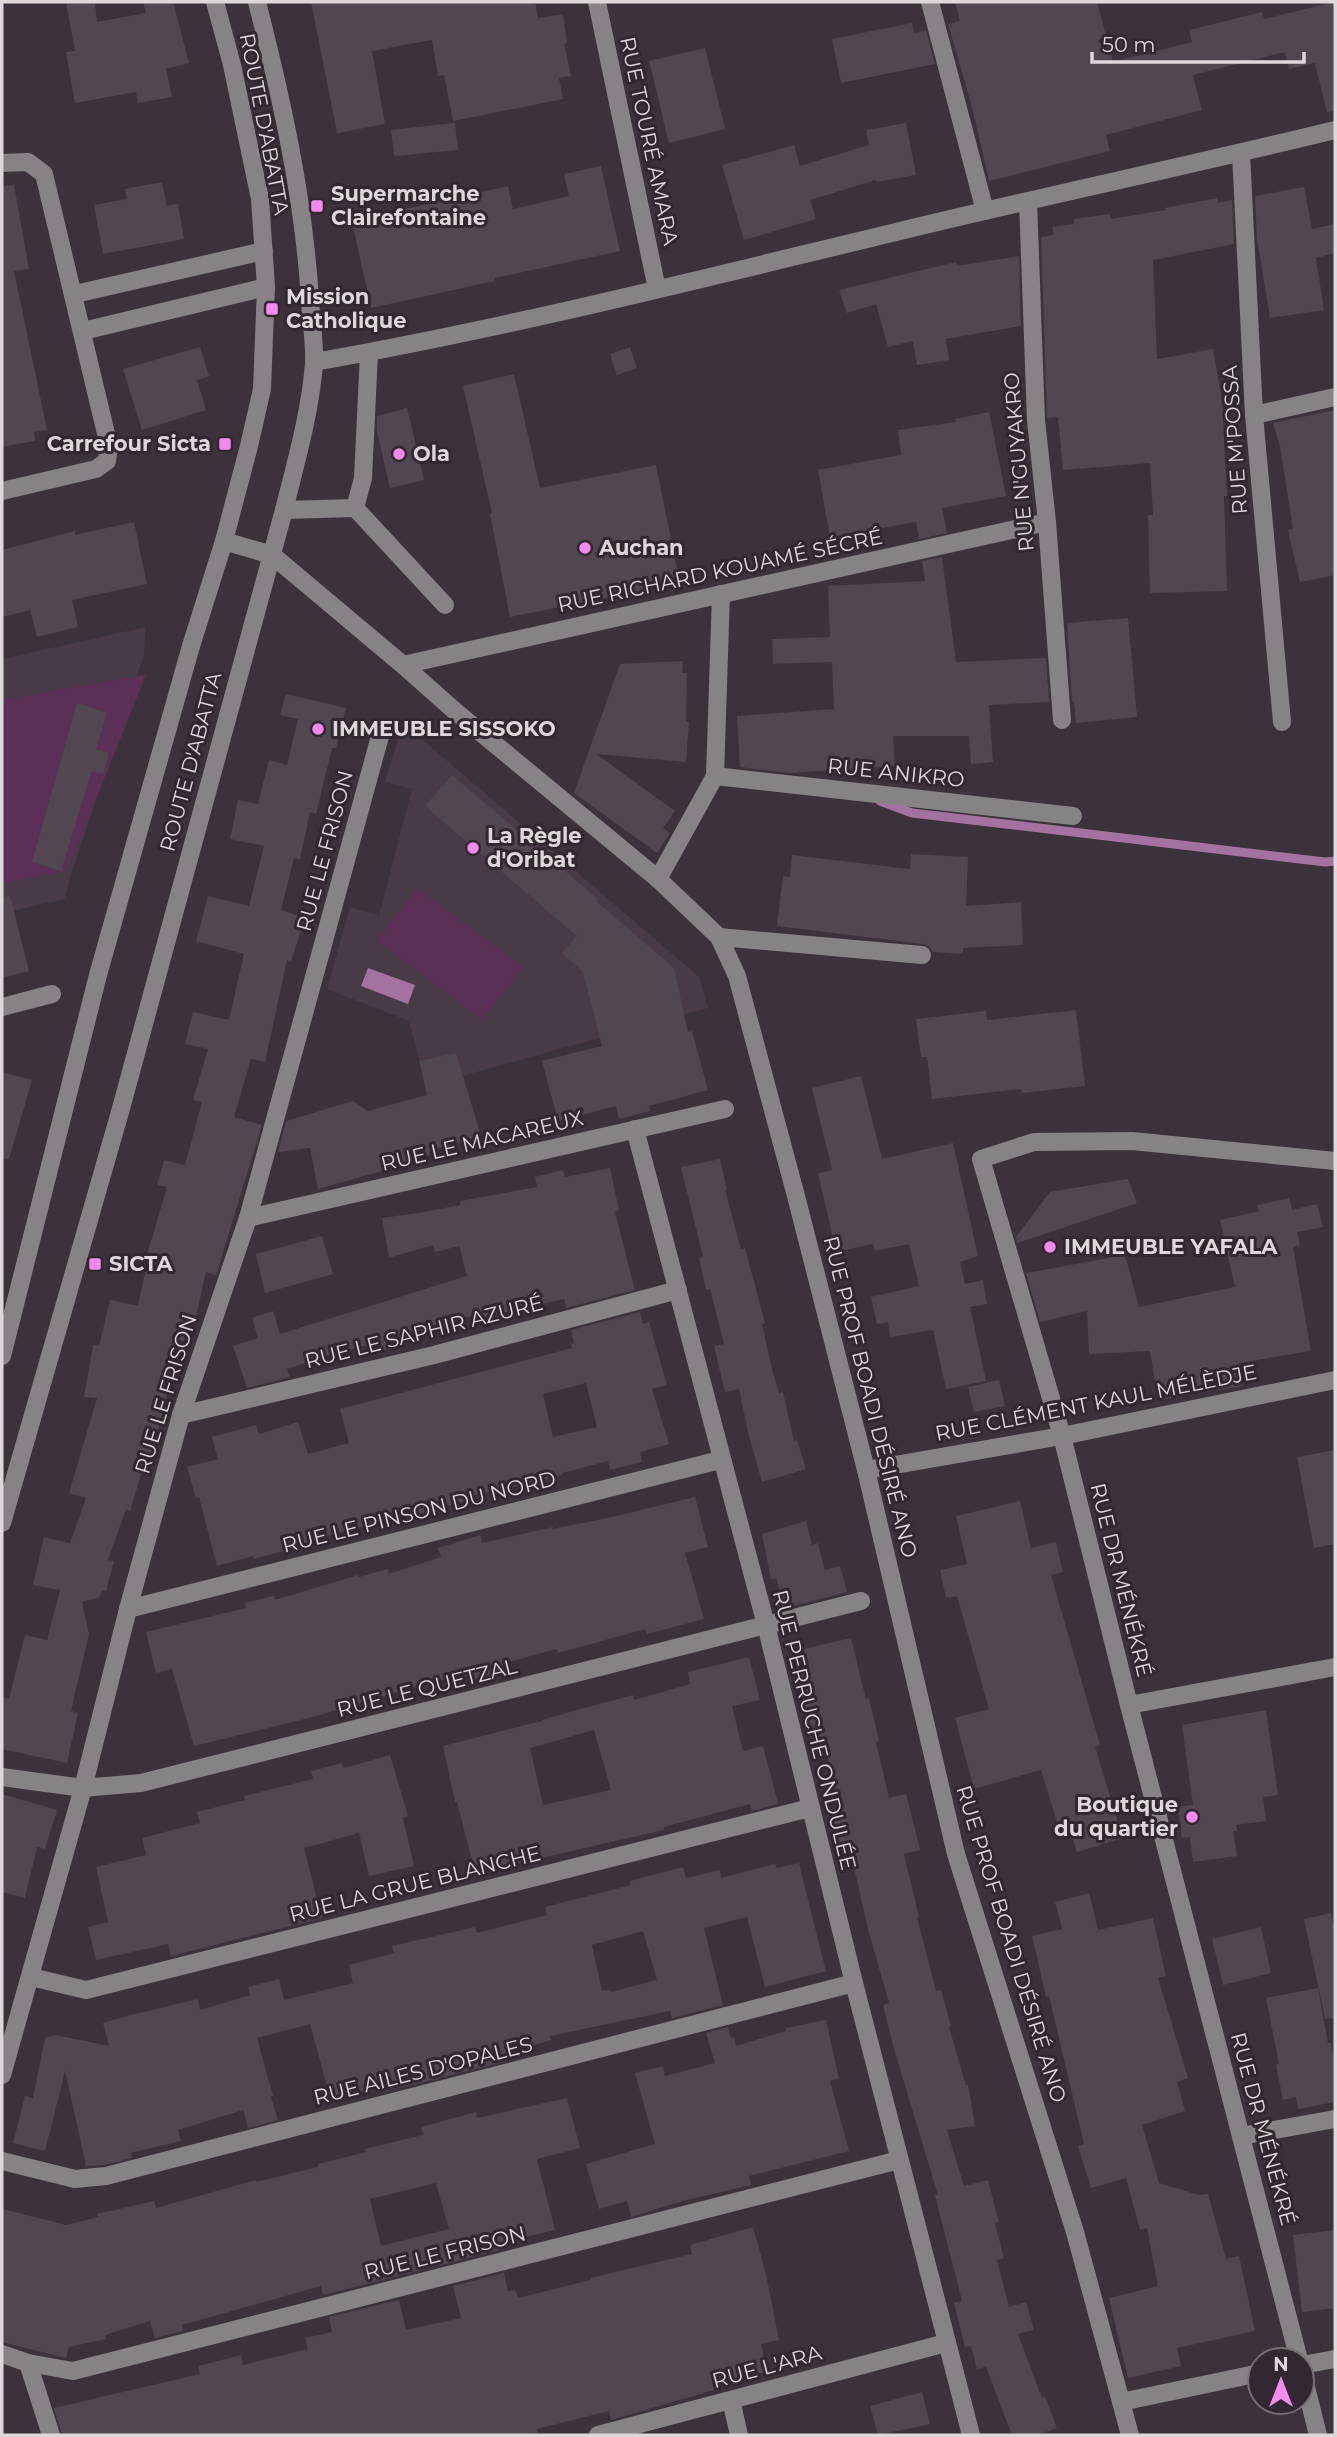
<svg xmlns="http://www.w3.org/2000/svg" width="1337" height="2437" viewBox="0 0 1337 2437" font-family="Montserrat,sans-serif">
<rect width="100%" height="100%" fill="#3c323b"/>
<g fill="#493a47">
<polygon points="146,627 144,654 69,881 65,899 2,913 2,659"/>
<polygon points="403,723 699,977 708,1008 426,1086 409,1021 327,989 350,907 379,916 412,789 385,782"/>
</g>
<g fill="#5a3056">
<polygon points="146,675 67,871 2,884 2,700"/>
<polygon points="417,888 523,967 482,1020 377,941"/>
</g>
<polygon fill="#a472a0" points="368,968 415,985 408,1004 361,986"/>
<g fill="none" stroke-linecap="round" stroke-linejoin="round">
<polyline stroke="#a472a0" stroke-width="9" points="880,801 912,813 1325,862 1335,861"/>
</g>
<g fill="#514750" fill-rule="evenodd">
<polygon points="66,2 95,2 97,22 146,13 143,2 173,2 189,63 166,69 172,97 138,103 136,92 75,103 66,52 75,51"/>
<polygon points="311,2 535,2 538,18 563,14 567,43 564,44 571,76 559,78 563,99 453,121 444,75 438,76 432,40 372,51 385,124 337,133"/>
<polygon points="955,2 1097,2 1113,62 1192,42 1189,30 1262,12 1264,19 1335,2 1335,111 1327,112 1315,63 1289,69 1285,52 1193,75 1202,110 1106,135 1110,151 989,181 972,107 948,24 960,21"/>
<polygon points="912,23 914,33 926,30 935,64 841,83 832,39"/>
<polygon points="705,48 725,129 669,143 649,61"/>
<polygon points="455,123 458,150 394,156 391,130"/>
<polygon points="906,123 916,175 876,182 876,180 810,200 816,219 744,240 722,165 794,145 800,166 869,145 866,130"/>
<polygon points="601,166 620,251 495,278 495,281 371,308 352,221 508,186 513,209 569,196 564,174"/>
<polygon points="162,182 167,206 178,204 184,239 103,254 94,205 127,199 125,189"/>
<polygon points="14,185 29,269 14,271 47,430 34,432 35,441 2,447 2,186"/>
<polygon points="1304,187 1312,229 1335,224 1335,253 1316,258 1324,310 1270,318 1257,239 1255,196"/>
<polygon points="1217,198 1218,203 1232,200 1234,244 1153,260 1157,359 1213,349 1222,400 1227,496 1224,496 1227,591 1150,593 1148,515 1153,515 1150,463 1063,470 1058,417 1047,418 1041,237 1054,235 1052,227 1074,224 1074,219 1110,214 1111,219 1166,210 1165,208"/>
<polygon points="1019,256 1021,326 946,339 949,360 917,365 913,341 888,347 876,304 847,313 839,290 956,262 957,266"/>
<polygon points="200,347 209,376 197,380 206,410 142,430 123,369"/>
<polygon points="630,347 637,368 617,375 610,354"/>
<polygon points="514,374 540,488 656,465 680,583 510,617 490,514 492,513 463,386"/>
<polygon points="407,408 424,480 390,488 377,432 377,416"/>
<polygon points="1335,410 1335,575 1300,582 1288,530 1293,529 1280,446 1273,423"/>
<polygon points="989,412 1006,496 942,508 947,533 919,539 916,522 830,537 818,470 901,455 898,430 956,422 955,419"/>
<polygon points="134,522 147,584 72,600 78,627 37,637 30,610 2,617 2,550 75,531 75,535"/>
<polygon points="942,557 956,662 1046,658 1049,702 989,705 993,762 971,764 969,736 893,736 895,766 790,773 740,767 737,716 834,709 832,662 773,664 772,639 830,637 828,586 925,581 922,561"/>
<polygon points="1128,618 1137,717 1076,723 1074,701 1072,701 1067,623"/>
<polygon points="683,661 682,673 687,673 686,722 689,722 686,762 596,754 675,811 663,828 670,833 657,853 574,793 620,664"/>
<polygon points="286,694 346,708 336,748 332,748 316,814 310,812 300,859 294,858 281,910 305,918 291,961 287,960 265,1062 251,1059 234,1117 262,1125 216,1275 206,1272 196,1317 190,1316 184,1341 179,1340 163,1414 150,1459 146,1458 130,1511 126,1509 108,1560 114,1561 106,1591 102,1590 100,1597 82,1602 89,1634 71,1711 78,1713 67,1763 2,1749 2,1697 9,1699 25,1635 47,1640 60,1590 33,1585 44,1537 70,1543 86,1498 69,1493 97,1398 84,1397 93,1345 99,1346 110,1300 138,1306 149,1255 147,1255 167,1187 157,1185 164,1160 185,1165 202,1102 193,1100 208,1049 185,1044 193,1012 229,1020 244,954 196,941 208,896 249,906 264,846 230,839 238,800 258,804 269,760 287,765 298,719 280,715"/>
<polygon points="77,703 107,713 96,749 109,753 103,774 92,771 61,871 32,862"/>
<polygon points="452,775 598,899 596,901 674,968 688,1032 692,1031 708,1090 649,1106 650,1111 619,1119 616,1106 558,1121 542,1061 602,1046 583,972 562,953 577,936 425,806"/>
<polygon points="911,854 968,857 966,906 1021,902 1023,945 963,948 963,954 933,952 929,946 923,944 777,926 783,876 790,877 792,855 910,869"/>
<polygon points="10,896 29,971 2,978 2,897"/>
<polygon points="1076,1010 1085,1086 1022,1093 1021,1089 932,1099 927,1057 921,1057 916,1019 986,1011 987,1020"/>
<polygon points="456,1053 481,1136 429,1151 430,1155 382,1168 382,1171 318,1189 310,1148 278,1152 286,1121 353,1101 368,1111 427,1095 419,1061"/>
<polygon points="2,1072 32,1080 9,1159 2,1158"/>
<polygon points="861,1076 882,1159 953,1143 978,1256 960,1262 965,1284 983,1280 987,1304 970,1307 986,1381 946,1389 933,1330 890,1337 888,1322 877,1324 871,1297 919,1286 909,1244 875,1251 873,1244 836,1252 818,1173 832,1170 812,1088"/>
<polygon points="720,1159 727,1190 725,1190 741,1249 745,1248 765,1323 762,1324 772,1369 779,1393 783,1392 794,1441 797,1440 806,1469 762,1482 749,1436 739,1389 725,1392 714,1346 724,1344 710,1289 706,1290 699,1258 703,1257 681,1167"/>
<polygon points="610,1168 619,1210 615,1212 635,1290 566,1308 564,1299 484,1317 482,1313 438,1325 439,1330 405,1339 406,1344 371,1354 368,1345 331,1354 287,1369 290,1377 247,1388 233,1346 258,1338 252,1318 273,1311 280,1334 467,1276 459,1246 435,1252 433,1245 389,1258 382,1218 424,1212 460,1205 460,1201 537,1187 535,1177 563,1170 565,1177"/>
<polygon points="1128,1179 1137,1203 1017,1243 1016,1237 1050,1192"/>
<polygon points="1289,1198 1292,1210 1317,1204 1323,1227 1297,1232 1300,1245 1293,1247 1311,1351 1239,1363 1243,1386 1158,1400 1150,1351 1089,1354 1087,1311 1040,1322 1026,1273 1125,1255 1139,1307 1235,1287 1220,1220 1259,1211 1257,1205"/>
<polygon points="322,1236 333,1274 265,1293 256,1254"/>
<path d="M640,1312L643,1324L649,1322L667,1385L652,1389L669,1444L640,1452L642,1462L610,1470L608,1461L562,1473V1475L468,1497L469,1500L427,1512L415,1515V1513L326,1536L327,1539L254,1559L253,1556L217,1566L199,1497L196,1498L187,1467L218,1459L212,1437L256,1425L259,1434L298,1422L308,1454L349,1443L340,1409L572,1348L571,1344L574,1343L571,1330ZM586,1383L597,1427L553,1437L543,1394Z"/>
<polygon points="999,1380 1005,1406 974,1412 968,1387"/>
<polygon points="1335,1450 1335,1544 1314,1548 1297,1457"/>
<polygon points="695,1497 708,1547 685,1553 704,1619 647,1634 645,1629 558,1653 557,1649 508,1662 510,1672 475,1679 474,1675 430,1682 313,1717 194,1746 172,1669 156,1673 146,1632 246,1608 245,1603 274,1596 275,1600 358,1575 359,1577 388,1569 389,1574 441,1557 438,1548 480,1535 482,1543 553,1527 553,1529 608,1518"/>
<polygon points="1020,1501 1031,1548 1056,1542 1063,1572 1051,1575 1100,1745 1095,1747 1123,1838 1077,1852 1068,1823 1058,1825 1041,1770 974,1789 955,1718 989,1709 957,1596 946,1598 940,1570 967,1564 956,1516"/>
<polygon points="806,1521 812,1545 818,1543 825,1570 840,1566 847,1592 785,1608 776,1578 771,1579 762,1534"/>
<polygon points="851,1638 866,1699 869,1698 879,1741 876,1742 889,1798 906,1794 920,1850 904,1854 919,1917 917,1917 936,1991 941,1990 951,2026 949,2027 966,2085 968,2085 975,2126 947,2130 964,2186 988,2180 999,2222 995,2223 1004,2258 997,2260 1009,2307 1026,2302 1034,2330 1018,2334 1042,2398 1045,2397 1057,2428 1037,2435 1012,2435 986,2367 977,2369 971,2346 965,2347 954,2303 962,2301 935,2195 938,2195 894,2049 883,2005 889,2003 868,1929 848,1841 838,1843 830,1810 841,1808 827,1752 816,1754 791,1652"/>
<path d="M749,1657L760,1700L732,1706L743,1751L763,1746L778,1804L752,1811L750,1804L664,1827V1830L475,1873L457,1802H455L443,1746L542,1721V1720L566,1713L633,1695L634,1700L690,1684L688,1672ZM594,1730L611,1790L543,1805L530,1748Z"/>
<polygon points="1266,1710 1278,1795 1263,1797 1266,1821 1236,1825 1237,1831 1233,1831 1237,1856 1193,1862 1190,1837 1182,1838 1178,1807 1193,1805 1182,1725"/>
<polygon points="390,1755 408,1816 403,1818 414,1866 369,1876 359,1833 304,1848 322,1918 171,1956 168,1944 96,1960 88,1927 108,1922 96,1867 146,1855 142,1838 200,1823 197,1812 245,1800 244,1796 313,1779 311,1771 342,1763 344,1768"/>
<polygon points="2,1794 57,1810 45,1849 37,1847 25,1898 2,1892"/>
<path d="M799,1863L826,1971L765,1987L747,1917L704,1928L723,2005L672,2018L670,2011L550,2036L551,2040L506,2054L508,2061L415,2084L382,2092L381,2088L331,2101L310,2024L257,2038L273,2096L271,2097L278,2120L248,2128L243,2110L178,2130L181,2141L130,2153L132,2158L104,2165L86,2166L65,2071L45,2151L13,2143L25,2096L33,2098L45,2038L56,2035L109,2046L103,2023L131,2015L198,1999L200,2010L250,1995L248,1987L279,1979L284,2000L353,1983L349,1965L394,1953L392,1946L475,1927L477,1933L547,1915L545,1907L631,1885L630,1881L683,1867L686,1878L720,1870L721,1878L775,1864L777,1868ZM643,1931L657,1980L611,1992L610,1990L602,1991L592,1945Z"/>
<polygon points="1089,1893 1098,1930 1153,1918 1166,1976 1158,1978 1188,2078 1177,2082 1185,2111 1142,2125 1159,2183 1199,2195 1208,2194 1226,2259 1239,2256 1255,2331 1177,2348 1181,2366 1128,2378 1109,2298 1158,2286 1147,2228 1140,2230 1126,2178 1091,2188 1078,2146 1084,2144 1049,1996 1046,1997 1032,1936 1062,1929 1055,1902"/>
<polygon points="1331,1913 1335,1932 1335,2018 1325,2019 1304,1919"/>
<polygon points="1261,1927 1271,1973 1223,1985 1212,1939"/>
<polygon points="1318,1988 1328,2043 1331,2043 1335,2067 1335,2102 1298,2109 1296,2097 1283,2100 1276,2065 1279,2064 1266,1998"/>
<polygon points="826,2020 839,2079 830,2081 849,2151 749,2176 751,2185 683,2201 631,2217 627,2201 599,2209 586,2164 655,2144 635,2073 663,2066 665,2076 715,2063 706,2033 728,2027 731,2038 734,2037 736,2046 786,2031 786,2028"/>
<path d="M567,2098L580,2148L537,2159L555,2230L498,2244L499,2250L323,2295L321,2286L182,2325L183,2331L155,2338L150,2321L105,2335L106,2339L69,2347L66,2358L2,2342V2209L66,2225L98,2217L97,2214L154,2201L156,2208L256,2180V2182L318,2167V2164L366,2152L365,2149L423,2135L421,2127L476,2112L477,2118ZM436,2183L449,2229L381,2246L370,2199Z"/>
<polygon points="753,2227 766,2274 779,2340 761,2344 767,2372 712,2383 714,2390 611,2420 609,2411 537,2429 538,2433 526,2435 62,2435 54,2408 200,2374 198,2366 241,2355 243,2365 308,2349 305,2338 332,2332 329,2317 399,2300 406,2330 461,2318 453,2286 504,2273 508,2291 515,2290 518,2298 590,2280 590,2278 692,2254 690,2245"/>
<polygon points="1335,2230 1335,2308 1302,2312 1293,2235"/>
<polygon points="922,2392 930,2424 878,2435 870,2406"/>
</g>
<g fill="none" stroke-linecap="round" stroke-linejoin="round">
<g stroke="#878286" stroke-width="18">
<polyline points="597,2 657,289"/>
<polyline points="930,2 985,211"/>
<polyline points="1241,153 1254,415 1282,722"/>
<polyline points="2,163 28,162 44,174 109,446 107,461 96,469 2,491"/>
<polyline points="1028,201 1036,420 1047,522 1062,720"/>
<polyline points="75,294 264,251"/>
<polyline points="83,331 266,287"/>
<path d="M314,362C508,328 700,279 892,233C1039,197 1188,166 1335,130"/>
<polyline points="1254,415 1335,397"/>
<polyline points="355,508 445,605"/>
<polyline points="284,510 355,508 363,478 369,353"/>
<polyline points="224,541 272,555 403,665 456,712 658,879 719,937 737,976 796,1196 866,1470 956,1854 1075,2232 1130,2435"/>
<polyline points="403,665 1047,522"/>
<polyline points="715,776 1073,816"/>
<polyline points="658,879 715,776 721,594"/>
<polyline points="719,937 922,955"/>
<polyline points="2,1007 52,994"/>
<polyline points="635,1129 766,1625 854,1983 971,2435"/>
<polyline points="248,1218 725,1109"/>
<polyline points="2,1356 98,975 191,646 224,541 249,446 262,389 266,287 260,199 232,65 215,2"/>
<polyline points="181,1415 434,1355 678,1290"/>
<polyline points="866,1470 1062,1436 1335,1380"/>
<path d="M2,1523L120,1112L284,510C296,462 310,413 314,364C315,343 311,321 310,300C304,199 282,100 257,2"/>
<polyline points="128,1609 720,1460"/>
<polyline points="1129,1705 1335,1667"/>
<polyline points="2,1777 83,1788 141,1783 861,1601"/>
<polyline points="31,1977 86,1990 810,1808"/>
<polyline points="2,2075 83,1788 128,1609 181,1415 248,1218 382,729"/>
<polyline points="1241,2136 1335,2119"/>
<polyline points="2,2161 75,2179 106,2176 854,1983"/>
<polyline points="2,2354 28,2363 73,2371 899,2160"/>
<polyline points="1299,2360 1129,1705 1062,1436 981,1159 1034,1142 1132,1141 1335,1161"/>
<polyline points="28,2363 51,2435"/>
<polyline points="1302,2365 1335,2359"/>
<polyline points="1302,2371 1318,2435"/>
<polyline points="731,2400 739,2435"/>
<polyline points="1121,2402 1260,2373"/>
<polyline points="598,2435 946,2343"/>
</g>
</g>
<g fill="#f689ee" stroke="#322831" stroke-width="2.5">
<rect x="310" y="199" width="14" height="14" rx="3.5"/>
<rect x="265" y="302" width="14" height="14" rx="3.5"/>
<rect x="218" y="437" width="14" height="14" rx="3.5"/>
<circle cx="399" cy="454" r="7"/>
<circle cx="585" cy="548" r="7"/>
<circle cx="318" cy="729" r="7"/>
<circle cx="473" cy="848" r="7"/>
<circle cx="1050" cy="1247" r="7"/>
<rect x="88" y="1257" width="14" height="14" rx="3.5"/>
<circle cx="1192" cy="1817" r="7"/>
</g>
<g text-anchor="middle" stroke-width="6" stroke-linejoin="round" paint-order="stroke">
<g font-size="21" fill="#ded8dd" stroke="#322831">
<text transform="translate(264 124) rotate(79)" y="7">ROUTE D'ABATTA</text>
<text transform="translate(649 141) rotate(78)" y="7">RUE TOURÉ AMARA</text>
<text transform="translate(1235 440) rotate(-94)" y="7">RUE M'POSSA</text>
<text transform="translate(1019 462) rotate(-95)" y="7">RUE N'GUYAKRO</text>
<text transform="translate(720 571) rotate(-12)" y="7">RUE RICHARD KOUAMÉ SÉCRÉ</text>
<text transform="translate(191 762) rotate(-75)" y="7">ROUTE D'ABATTA</text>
<text transform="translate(896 773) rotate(6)" y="7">RUE ANIKRO</text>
<text transform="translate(325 851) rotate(-75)" y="7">RUE LE FRISON</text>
<text transform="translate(482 1141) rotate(-13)" y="7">RUE LE MACAREUX</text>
<text transform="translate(424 1332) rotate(-14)" y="7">RUE LE SAPHIR AZURÉ</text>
<text transform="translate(166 1394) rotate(-73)" y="7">RUE LE FRISON</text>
<text transform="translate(870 1397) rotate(76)" y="7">RUE PROF BOADI DÉSIRÉ ANO</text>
<text transform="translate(1096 1403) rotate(-11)" y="7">RUE CLÉMENT KAUL MÉLÈDJE</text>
<text transform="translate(419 1512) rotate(-14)" y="7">RUE LE PINSON DU NORD</text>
<text transform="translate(1121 1580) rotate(76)" y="7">RUE DR MÉNÉKRÉ</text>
<text transform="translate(427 1688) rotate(-14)" y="7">RUE LE QUETZAL</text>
<text transform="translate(814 1730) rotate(76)" y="7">RUE PERRUCHE ONDULÉE</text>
<text transform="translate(415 1884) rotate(-14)" y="7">RUE LA GRUE BLANCHE</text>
<text transform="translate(1011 1944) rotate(73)" y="7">RUE PROF BOADI DÉSIRÉ ANO</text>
<text transform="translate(423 2071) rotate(-14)" y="7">RUE AILES D'OPALES</text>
<text transform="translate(1263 2129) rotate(75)" y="7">RUE DR MÉNÉKRÉ</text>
<text transform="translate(445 2253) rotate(-14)" y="7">RUE LE FRISON</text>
<text transform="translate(767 2367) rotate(-15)" y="7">RUE L'ARA</text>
</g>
<g font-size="21" font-weight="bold" fill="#ded8dd" stroke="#322831" text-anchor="start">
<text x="331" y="201">Supermarche<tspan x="331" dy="24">Clairefontaine</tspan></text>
<text x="286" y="304">Mission<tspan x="286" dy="24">Catholique</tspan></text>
<text x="211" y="451" text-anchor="end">Carrefour Sicta</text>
<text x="413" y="461">Ola</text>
<text x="599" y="555">Auchan</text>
<text x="332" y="736">IMMEUBLE SISSOKO</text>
<text x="487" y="843">La Règle<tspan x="487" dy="24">d'Oribat</tspan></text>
<text x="1064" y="1254">IMMEUBLE YAFALA</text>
<text x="109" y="1271">SICTA</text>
<text x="1178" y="1812" text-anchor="end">Boutique<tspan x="1178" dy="24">du quartier</tspan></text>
</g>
</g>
<rect width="1337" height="2437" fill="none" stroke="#ded8dd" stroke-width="7"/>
<g transform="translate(1281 2381)"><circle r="33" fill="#322831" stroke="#776e76" stroke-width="2"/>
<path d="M0-5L12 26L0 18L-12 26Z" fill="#f689ee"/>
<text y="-10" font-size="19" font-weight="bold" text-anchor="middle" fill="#ded8dd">N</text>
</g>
<path d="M1092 52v10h212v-10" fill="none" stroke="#ded8dd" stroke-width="3.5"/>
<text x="1102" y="52" font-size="21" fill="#ded8dd" stroke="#322831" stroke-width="5" paint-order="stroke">50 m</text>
</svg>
